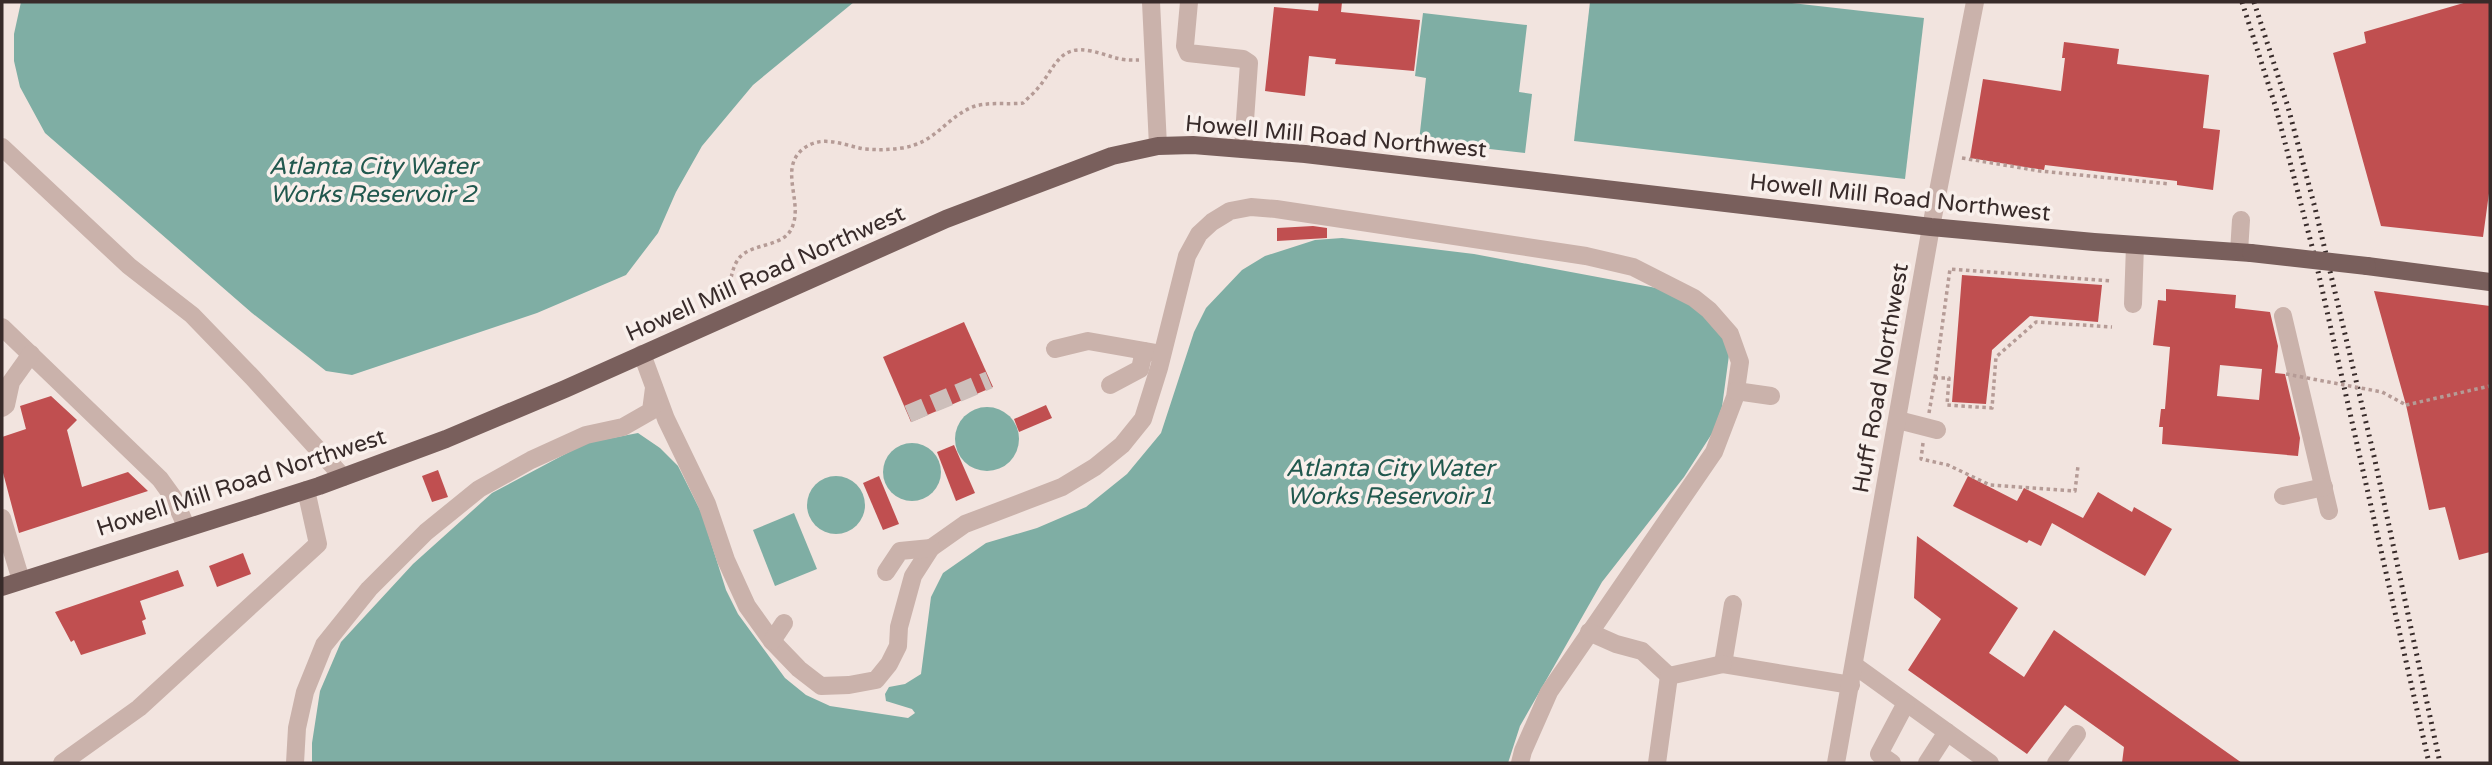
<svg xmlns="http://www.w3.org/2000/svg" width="2492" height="765" viewBox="0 0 2492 765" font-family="'Varela Round',sans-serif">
<rect width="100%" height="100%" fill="#f2e4df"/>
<g fill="#7faea4">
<polygon points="21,2 854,2 753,85 702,146 676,192 658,233 626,275 537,313 352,375 326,371 252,313 45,133 20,87 14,61 14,34"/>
<polygon points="1590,2 1783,2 1924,18 1905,179 1574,141"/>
<polygon points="1423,13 1527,25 1519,92 1532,94 1525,153 1419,141 1426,78 1415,76"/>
<polygon points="1342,238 1474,254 1683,293 1720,330 1729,355 1722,407 1713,432 1684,477 1602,582 1520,726 1508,763 312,763 312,743 320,691 341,642 413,564 492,493 586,443 638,433 660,448 678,466 702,514 726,590 738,614 785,678 806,695 830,706 908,718 915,713 912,709 886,701 885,694 889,687 905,684 921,674 931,597 943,573 986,543 1037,528 1086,507 1127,474 1161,433 1194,332 1206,308 1242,270 1265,256 1315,240"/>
<circle cx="987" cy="439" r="32"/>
<circle cx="912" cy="472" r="29"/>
<circle cx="836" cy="505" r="29"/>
<polygon points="794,513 817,569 775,586 753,530"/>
</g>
<g fill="#c04f50" fill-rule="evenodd">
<polygon points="1319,2 1342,2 1341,12 1420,20 1414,71 1335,64 1336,59 1309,56 1305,96 1265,91 1274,7 1318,11"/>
<polygon points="2467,2 2490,2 2490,186 2483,237 2381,226 2333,53 2366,43 2364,32"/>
<polygon points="2064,42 2119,49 2117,64 2209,75 2203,128 2220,130 2213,190 2177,185 2177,181 2045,165 2044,170 1970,158 1983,79 2061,91 2065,58 2062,58"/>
<polygon points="1313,226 1327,228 1327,238 1277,241 1277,228"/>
<polygon points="1962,275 2102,285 2098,322 2030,316 1992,350 1986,404 1952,402"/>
<path d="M2166,289L2236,295L2235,308L2270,312L2278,346L2275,373L2285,374L2300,438L2298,456L2162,444L2163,427H2159L2161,409H2165L2170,347L2153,345L2158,300L2166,301ZM2220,365L2262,369L2259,400L2217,396Z"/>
<polygon points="2374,291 2490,306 2490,552 2459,560 2445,507 2429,510 2406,405"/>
<polygon points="964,322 993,387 911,422 883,357"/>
<polygon points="51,396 77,420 67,430 82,487 128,472 148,491 19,533 2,469 2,437 26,429 20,406"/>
<polygon points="1046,405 1052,418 1019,432 1014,419"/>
<polygon points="954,445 975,493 956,501 937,452"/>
<polygon points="438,470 448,497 432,502 422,476"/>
<polygon points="879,476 899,524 883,530 863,483"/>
<polygon points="1968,476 2017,501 2024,488 2083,518 2098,492 2132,512 2134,507 2172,529 2145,576 2052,523 2041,546 2029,540 2027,543 1953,506"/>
<polygon points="1917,536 2018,608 1989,653 2024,677 2054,630 2242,763 2122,763 2124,747 2065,705 2027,754 1908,670 1941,619 1914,598"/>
<polygon points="243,553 251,574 217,587 209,566"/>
<polygon points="178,570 184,586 140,601 146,619 142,621 146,634 81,655 74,640 71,642 55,612"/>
</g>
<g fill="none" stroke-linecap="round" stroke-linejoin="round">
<polyline stroke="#cdbfbb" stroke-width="18" stroke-dasharray="18 9" stroke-linecap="butt" points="908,414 989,380"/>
<g stroke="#b59b96" stroke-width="3.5" stroke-dasharray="3.5 3.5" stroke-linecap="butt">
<polyline points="1962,158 2040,171 2170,184"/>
<path d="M728,298C730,285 731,267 740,257C754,242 786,248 793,225C802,200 779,168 803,149C822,134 843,145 864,149C877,150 889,150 902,148C935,143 943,121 970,108C985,101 1007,105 1023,103C1028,98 1034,93 1038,88C1055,68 1059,44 1091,51C1111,55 1116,61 1139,60"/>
<polyline points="1935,378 1950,269 2112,281"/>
<polyline points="2406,405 2490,386"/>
<polyline points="1929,413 1935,378 1949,378 1947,405 1992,408 1996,357 2036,322 2112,327"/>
<polyline points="1923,443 1921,459 1948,465 1990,485 2075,491 2078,466"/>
</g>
<g stroke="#cab2ab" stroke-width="18">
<polyline points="1151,2 1158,146"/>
<polyline points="1189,2 1185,46 1188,53 1243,59 1249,63 1243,149"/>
<polyline points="2,147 129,266 192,315 253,378 343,477"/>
<polyline points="2239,252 2241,220"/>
<polyline points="2133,304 2135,245"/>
<polyline points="2283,316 2329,511"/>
<polyline points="2,327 160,479 173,497 186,526"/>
<polyline points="1055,349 1088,341 1162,354"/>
<polyline points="642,354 666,419 707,504 726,560 747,606 772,641 799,669 821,686 849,685 876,680 889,664 898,646 899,627 913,576 931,548 965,524 1062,487 1095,467 1122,445 1143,419 1159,368 1187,256 1199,234 1212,222 1230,211 1251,207 1276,209 1586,256 1633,267 1694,298 1709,310 1730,334 1740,362 1735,397 1714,452 1549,692 1523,751 1520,763"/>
<polyline points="1110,385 1140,369 1144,351"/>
<polyline points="1736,391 1771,396"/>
<polyline points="2,408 6,405 11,382 31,354"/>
<polyline points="1898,420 1937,430"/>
<polyline points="2283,496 2324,487"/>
<polyline points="2,518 21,580"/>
<polyline points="886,572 900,551 931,548"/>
<polyline points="1733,604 1723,664 1851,685"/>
<polyline points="1589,632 1616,644 1642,651 1669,676"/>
<polyline points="772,641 784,623"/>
<polyline points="1854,665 1990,763"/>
<polyline points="62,763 139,708 318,544 306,490"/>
<polyline points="295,763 297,728 305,692 324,645 369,589 426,532 479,489 531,460 586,435 623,427 651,411 654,388"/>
<polyline points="1657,763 1669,676 1723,664"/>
<polyline points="1836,763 1931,227 1975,2"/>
<polyline points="1892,763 1879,754 1906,703"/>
<polyline points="1927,763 1947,732"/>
<polyline points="2056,763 2077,734"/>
</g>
<g stroke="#795f5c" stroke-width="18">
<polyline points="2367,266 2490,282"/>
<polyline points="2,587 319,486 446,439 565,389 946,219 1112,156 1158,146 1193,145 1305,154 1931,227 2094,242 2251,253"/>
</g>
<g stroke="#382b2a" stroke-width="5" stroke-dasharray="2 5" stroke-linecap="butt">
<polyline points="2242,2 2276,108 2315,258 2429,763"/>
<polyline points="2254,2 2288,107 2315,208 2374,456 2440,763"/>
</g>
<polyline stroke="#b59b96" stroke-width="3.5" stroke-dasharray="3.5 3.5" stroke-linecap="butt" points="2286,374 2382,392 2406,405"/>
<polyline stroke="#795f5c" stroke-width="18" points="2251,253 2367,266"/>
</g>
<g text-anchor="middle" stroke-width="7" stroke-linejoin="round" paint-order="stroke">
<g font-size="23" fill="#382b2a" stroke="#f9f0ec">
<text transform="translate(1336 136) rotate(5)" y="8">Howell Mill Road Northwest</text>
<text transform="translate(1900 197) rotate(6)" y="8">Howell Mill Road Northwest</text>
<text transform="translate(765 273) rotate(-24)" y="8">Howell Mill Road Northwest</text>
<text transform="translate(1880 378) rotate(-80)" y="8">Huff Road Northwest</text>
<text transform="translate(241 482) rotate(-18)" y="8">Howell Mill Road Northwest</text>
</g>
<g font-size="24" font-style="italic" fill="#21584e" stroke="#f9f0ec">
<text x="373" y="174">Atlanta City Water<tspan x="373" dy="28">Works Reservoir 2</tspan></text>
<text x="1390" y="476">Atlanta City Water<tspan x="1390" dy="28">Works Reservoir 1</tspan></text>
</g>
</g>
<rect width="2492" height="765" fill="none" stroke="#382b2a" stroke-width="7"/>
</svg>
